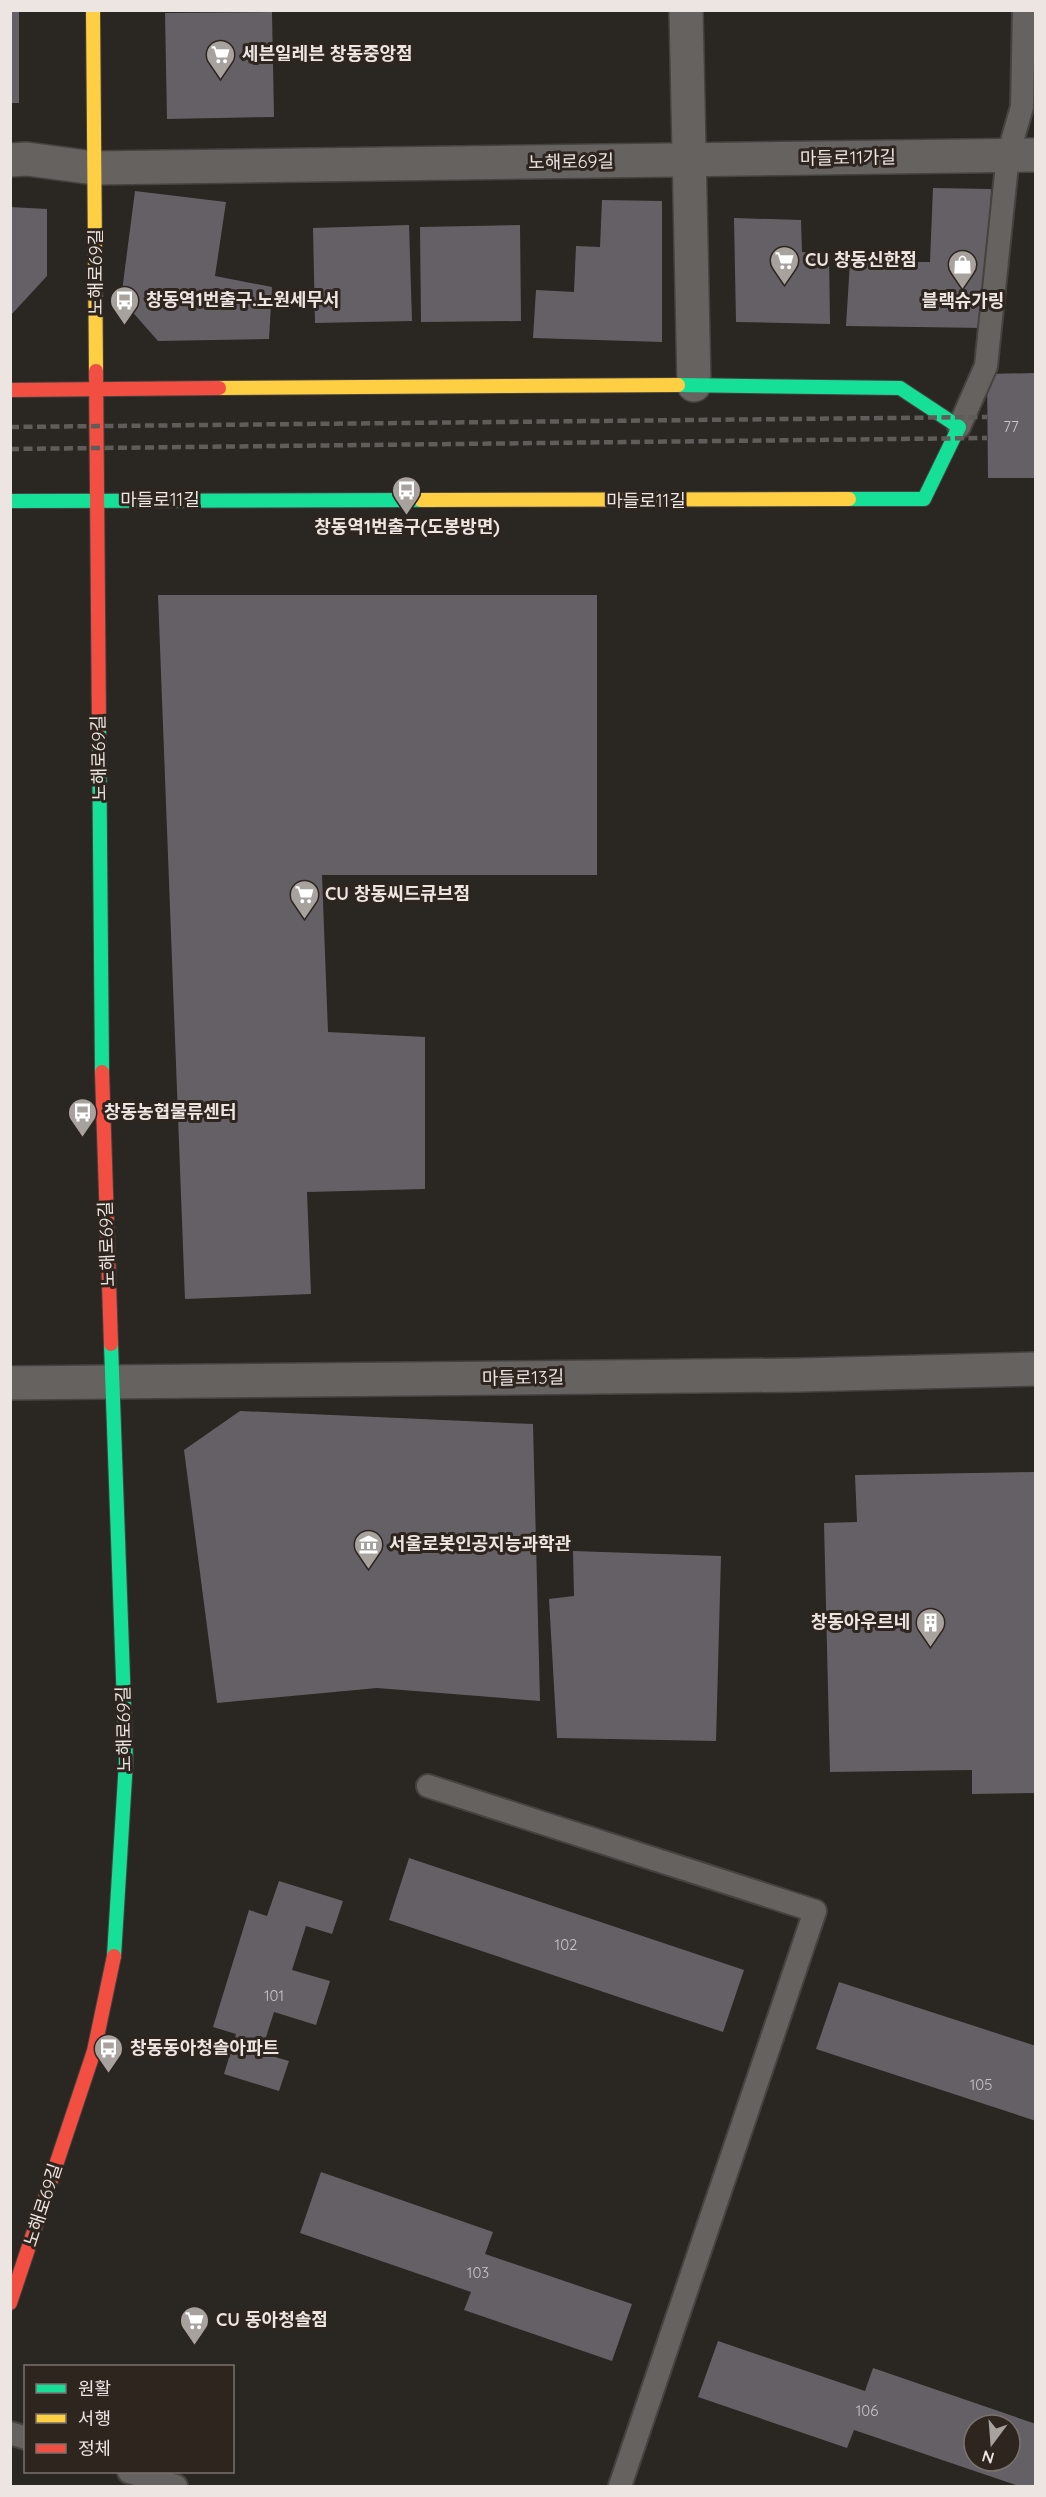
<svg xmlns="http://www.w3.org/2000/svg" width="1046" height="2497" viewBox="0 0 1046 2497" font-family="Quicksand,'Noto Sans KR',sans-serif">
<rect width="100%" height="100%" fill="#2a2622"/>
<g fill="#656066" fill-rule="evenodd">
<rect x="10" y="10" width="9" height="93"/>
<polygon points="272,12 274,117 167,119 165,13"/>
<polygon points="933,188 991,189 986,328 846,326 850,262 930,262"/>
<polygon points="135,191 226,202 215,276 272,287 269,339 158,341 121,299"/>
<polygon points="602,200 662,201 662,342 533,338 536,290 574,292 576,246 600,247"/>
<polygon points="10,207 47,209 47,276 10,316"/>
<polygon points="734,218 801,220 802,252 829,253 830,324 736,322"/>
<polygon points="409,225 412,321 315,323 313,228"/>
<polygon points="520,225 521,321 421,322 420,227"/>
<polygon points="1036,373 1036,478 988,478 987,374"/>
<polygon points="158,595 597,595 597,875 322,875 328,1032 425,1037 425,1189 307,1192 311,1294 185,1299"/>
<polygon points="240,1411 533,1424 540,1701 377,1688 217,1703 184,1450"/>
<polygon points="1036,1472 1036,1793 972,1794 972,1770 830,1772 824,1523 857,1522 855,1475"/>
<polygon points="573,1551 721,1556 716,1741 557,1738 549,1599 574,1596"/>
<polygon points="409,1858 744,1970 723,2032 389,1920"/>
<polygon points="279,1881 343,1901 332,1934 306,1926 292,1970 330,1981 316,2025 274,2012 261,2053 289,2061 279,2091 224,2074 236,2034 213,2027 249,1910 267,1916"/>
<polygon points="839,1982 1036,2046 1036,2121 816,2049"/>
<polygon points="321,2172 493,2232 485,2254 632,2304 612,2361 464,2310 471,2292 300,2233"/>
<path d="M718,2341L865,2391L873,2368L1036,2424V2486H1019L854,2430L847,2448L698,2397ZM974,2425H1010V2461H974Z"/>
</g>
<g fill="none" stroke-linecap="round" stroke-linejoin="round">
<defs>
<g id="lane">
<polyline points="959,427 986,366 1008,155 1022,107 1024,10"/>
<polyline points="428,1786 815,1911 620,2486"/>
<polyline points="10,2433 26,2438"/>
<polyline points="129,2472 176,2486"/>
</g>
<g id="street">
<polyline points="686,10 694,385"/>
<polyline points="10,160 27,159 94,168 1036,155"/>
<polyline points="10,1383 800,1375 1036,1369"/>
</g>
<g id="fast">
<polyline points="678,385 900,388 959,427 924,499 849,499"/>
<polyline points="10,501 421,500"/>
<polyline points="99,727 102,1072"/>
<polyline points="111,1344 126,1761 114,1956"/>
</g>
<g id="slow">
<polyline points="93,10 96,371"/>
<polyline points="219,388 678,385"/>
<polyline points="421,500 849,499"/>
</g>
<g id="jam">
<polyline points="96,371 99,727"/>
<polyline points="10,390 219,388"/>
<polyline points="102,1072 111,1344"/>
<polyline points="10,2303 94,2051 114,1956"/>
</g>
</defs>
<use href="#lane" stroke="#46423f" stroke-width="26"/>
<use href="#street" stroke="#46423f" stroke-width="36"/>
<use href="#fast" stroke="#46423f" stroke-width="16"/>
<use href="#slow" stroke="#46423f" stroke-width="16"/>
<use href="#jam" stroke="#46423f" stroke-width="16"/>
<use href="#lane" stroke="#66625f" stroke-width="22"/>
<use href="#street" stroke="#66625f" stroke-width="33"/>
<use href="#fast" stroke="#16e098" stroke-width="14"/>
<use href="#slow" stroke="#ffcf43" stroke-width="14"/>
<use href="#jam" stroke="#f24e42" stroke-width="14"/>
<g stroke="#605c59" stroke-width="4.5" stroke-dasharray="9 4.5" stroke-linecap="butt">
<polyline points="10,427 987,417"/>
<polyline points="10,449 987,438"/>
</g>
</g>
<defs>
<symbol id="supermarket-pin" viewBox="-11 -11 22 30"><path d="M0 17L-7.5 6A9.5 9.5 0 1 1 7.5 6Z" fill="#a8a29f" stroke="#2e251f"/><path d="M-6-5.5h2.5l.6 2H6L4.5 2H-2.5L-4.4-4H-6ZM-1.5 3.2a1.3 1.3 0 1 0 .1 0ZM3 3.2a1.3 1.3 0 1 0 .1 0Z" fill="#fff"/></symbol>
<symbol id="shop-pin" viewBox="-11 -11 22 30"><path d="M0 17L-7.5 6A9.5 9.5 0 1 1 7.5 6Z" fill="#a8a29f" stroke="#2e251f"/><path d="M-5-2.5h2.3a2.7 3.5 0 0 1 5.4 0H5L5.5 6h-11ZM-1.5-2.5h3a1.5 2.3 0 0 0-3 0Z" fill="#fff"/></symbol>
<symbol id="bus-pin" viewBox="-11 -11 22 30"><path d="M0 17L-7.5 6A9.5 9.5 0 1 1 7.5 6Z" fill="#a8a29f" stroke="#2e251f"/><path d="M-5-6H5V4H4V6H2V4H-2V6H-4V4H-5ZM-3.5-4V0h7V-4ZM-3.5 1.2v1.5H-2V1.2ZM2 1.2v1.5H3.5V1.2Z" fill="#fff"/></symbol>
<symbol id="museum-pin" viewBox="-11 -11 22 30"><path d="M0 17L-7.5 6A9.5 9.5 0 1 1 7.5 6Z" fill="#a8a29f" stroke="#2e251f"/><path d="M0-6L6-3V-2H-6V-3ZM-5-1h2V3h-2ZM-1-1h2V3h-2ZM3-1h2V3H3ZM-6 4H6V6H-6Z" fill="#fff"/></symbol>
<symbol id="building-pin" viewBox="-11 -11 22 30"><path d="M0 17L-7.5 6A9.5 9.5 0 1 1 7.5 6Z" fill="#a8a29f" stroke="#2e251f"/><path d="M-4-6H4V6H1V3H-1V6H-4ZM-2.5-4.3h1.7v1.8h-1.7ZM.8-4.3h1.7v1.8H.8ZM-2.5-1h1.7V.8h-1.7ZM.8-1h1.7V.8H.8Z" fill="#fff"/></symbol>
</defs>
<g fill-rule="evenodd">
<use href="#supermarket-pin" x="204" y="38" width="33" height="45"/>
<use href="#supermarket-pin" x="768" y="244" width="33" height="45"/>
<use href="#shop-pin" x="946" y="248" width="33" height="45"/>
<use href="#bus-pin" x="108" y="284" width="33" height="45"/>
<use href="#bus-pin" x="390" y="474" width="33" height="45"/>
<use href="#supermarket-pin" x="288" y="878" width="33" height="45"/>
<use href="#bus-pin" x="66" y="1096" width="33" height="45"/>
<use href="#museum-pin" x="352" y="1528" width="33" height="45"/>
<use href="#building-pin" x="914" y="1606" width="33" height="45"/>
<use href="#bus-pin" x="92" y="2032" width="33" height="45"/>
<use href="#supermarket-pin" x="178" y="2304" width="33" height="45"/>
</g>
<g text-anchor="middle" stroke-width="6" stroke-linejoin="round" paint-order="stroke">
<g font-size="15" fill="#cac4c3">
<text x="1011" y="432">77</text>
<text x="566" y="1950">102</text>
<text x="274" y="2001">101</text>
<text x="981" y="2090">105</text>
<text x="478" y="2278">103</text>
<text x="867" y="2416">106</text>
</g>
<g font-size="18" font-weight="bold" fill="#ece5e2" stroke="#2e251f" text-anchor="start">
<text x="242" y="60">세븐일레븐 창동중앙점</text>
<text x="805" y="266">CU 창동신한점</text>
<text x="146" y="306">창동역1번출구.노원세무서</text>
<text x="963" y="307" text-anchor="middle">블랙슈가링</text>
<text x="407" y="533" text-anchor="middle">창동역1번출구(도봉방면)</text>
<text x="325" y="900">CU 창동씨드큐브점</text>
<text x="104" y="1118">창동농협물류센터</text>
<text x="389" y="1550">서울로봇인공지능과학관</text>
<text x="910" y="1628" text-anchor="end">창동아우르네</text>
<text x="130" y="2054">창동동아청솔아파트</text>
<text x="216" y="2326">CU 동아청솔점</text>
</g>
<g font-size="18" fill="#ece5e2" stroke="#2e251f">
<text transform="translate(848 158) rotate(-1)" y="6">마들로11가길</text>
<text transform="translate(571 162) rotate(-1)" y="6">노해로69길</text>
<text transform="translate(96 272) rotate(-90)" y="6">노해로69길</text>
<text x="160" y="506">마들로11길</text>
<text x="646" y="507">마들로11길</text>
<text transform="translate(99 758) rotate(-91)" y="6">노해로69길</text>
<text transform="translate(107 1244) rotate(-92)" y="6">노해로69길</text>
<text transform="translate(523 1378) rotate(-1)" y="6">마들로13길</text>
<text transform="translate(124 1729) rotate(-91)" y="6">노해로69길</text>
<text transform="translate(43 2205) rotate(-72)" y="6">노해로69길</text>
</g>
</g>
<rect width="1046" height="2497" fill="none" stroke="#ece5e2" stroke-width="24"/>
<rect x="24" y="2365" width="210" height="108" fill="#2e251f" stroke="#7a726d" stroke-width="1.5"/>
<rect x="36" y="2384" width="30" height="9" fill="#16e098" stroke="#7a726d" stroke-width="1.5"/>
<text x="78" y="2395" font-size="18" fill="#ece5e2">원활</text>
<rect x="36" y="2414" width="30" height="9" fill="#ffcf43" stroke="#7a726d" stroke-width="1.5"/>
<text x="78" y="2425" font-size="18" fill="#ece5e2">서행</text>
<rect x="36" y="2444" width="30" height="9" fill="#f24e42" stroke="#7a726d" stroke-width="1.5"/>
<text x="78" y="2455" font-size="18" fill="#ece5e2">정체</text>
<g transform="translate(992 2443) rotate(196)"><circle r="28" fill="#2e251f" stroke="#7a726d" stroke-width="1.5"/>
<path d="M0-4.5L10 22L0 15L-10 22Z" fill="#a8a29f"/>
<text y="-9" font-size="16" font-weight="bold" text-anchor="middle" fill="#ece5e2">N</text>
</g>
</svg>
